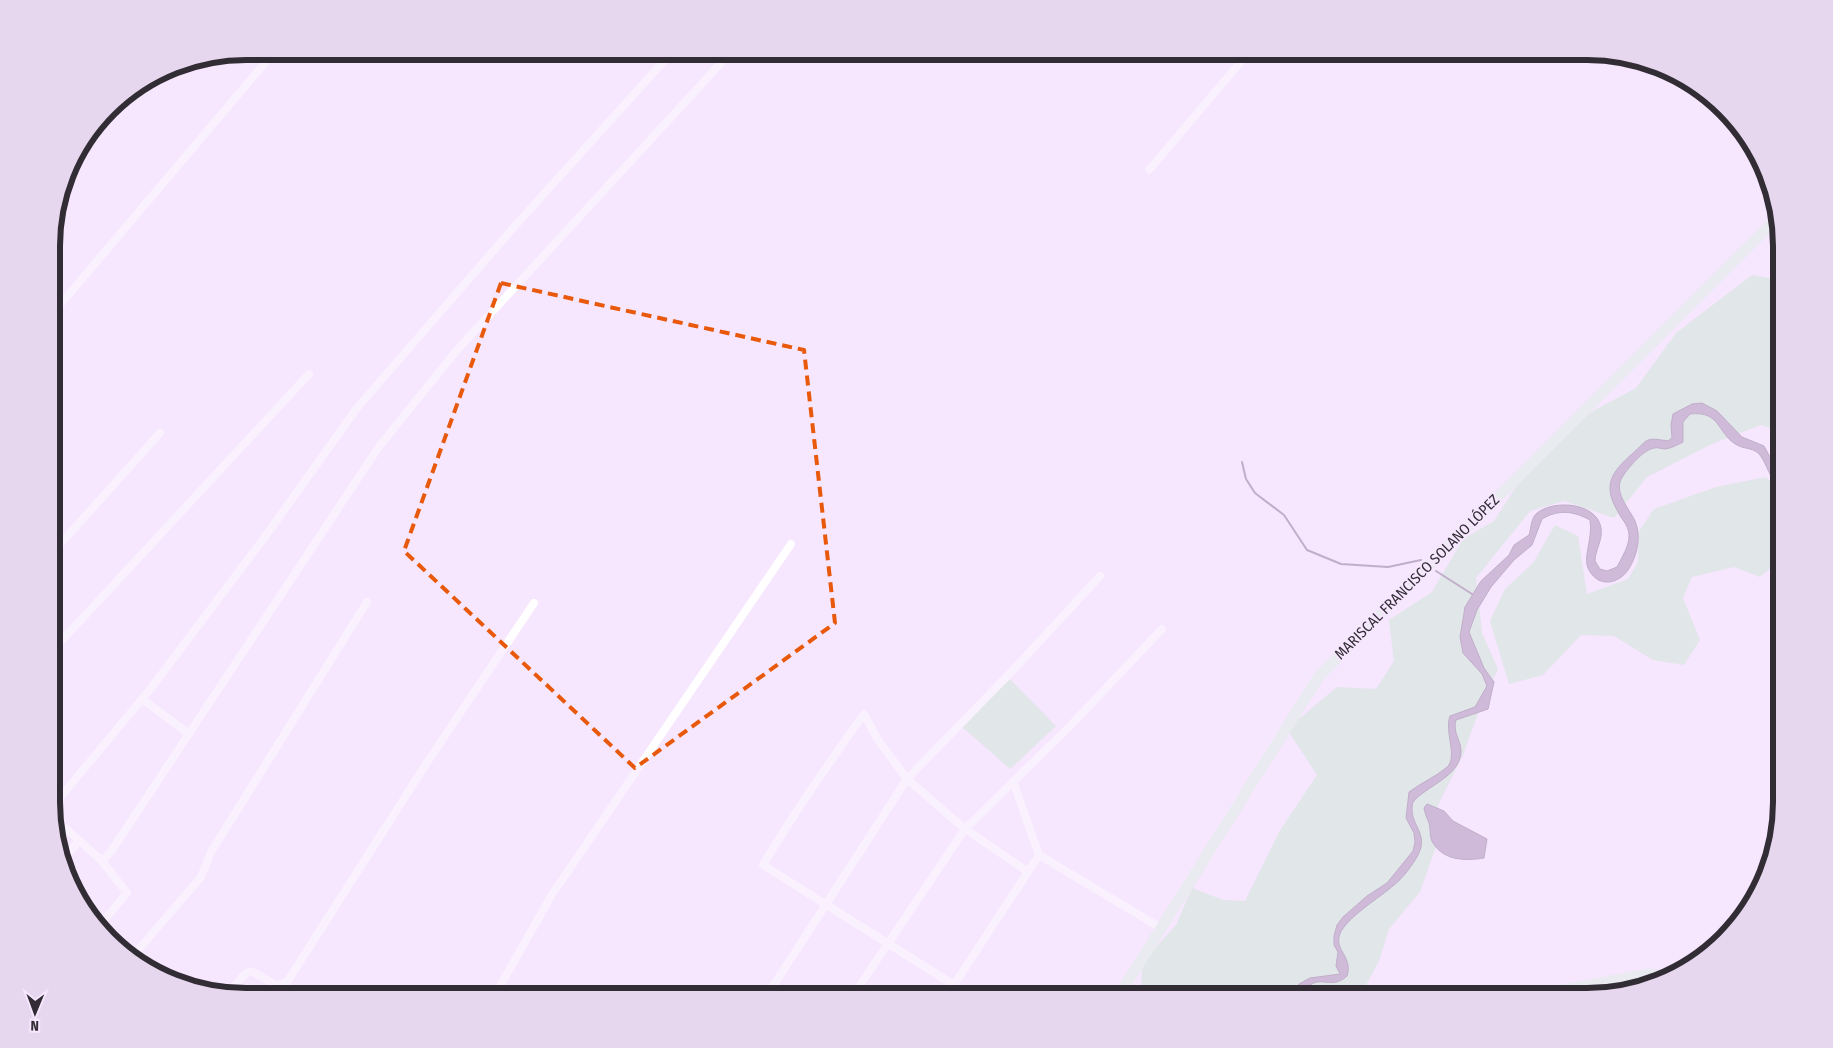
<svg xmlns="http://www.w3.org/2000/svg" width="1833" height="1048" viewBox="0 0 1833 1048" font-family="'Fira Sans Condensed',sans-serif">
<rect width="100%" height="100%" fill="#f6e6fe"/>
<g fill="#c7e6d0">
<polygon points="1752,275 1779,280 1781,283 1781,431 1761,425 1712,444 1647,477 1614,518 1564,501 1530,511 1476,578 1482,633 1498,669 1480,708 1463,755 1438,805 1437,844 1420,892 1389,929 1379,961 1360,996 1151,996 1141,994 1142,963 1176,925 1192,888 1223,900 1245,901 1279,832 1317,775 1287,729 1337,687 1376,689 1394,661 1389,620 1432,592 1463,539 1494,521 1537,454 1580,418 1636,388 1676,333"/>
<polygon points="1766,477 1781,492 1781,566 1773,566 1760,577 1734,567 1692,577 1683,598 1700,640 1684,665 1653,660 1614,636 1581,635 1543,675 1509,684 1490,621 1505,589 1533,563 1555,525 1578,536 1587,594 1628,579 1638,562 1639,531 1654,509 1716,487"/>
<polygon points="1010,679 1056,726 1010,769 959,724"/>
</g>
<g fill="#a185b0" stroke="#806a8b">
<path d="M1702,403L1717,411L1742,437L1764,446L1781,477V487C1769,479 1768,466 1760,455C1754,448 1746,449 1739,446C1717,436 1722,410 1690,414L1683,422V442C1677,445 1672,448 1665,449C1662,449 1657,447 1654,448C1643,450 1629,467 1623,476C1612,491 1629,508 1635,521C1641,535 1638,552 1631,565C1622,584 1598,590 1588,568C1583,557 1593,538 1590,520C1573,511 1559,509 1542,519L1532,545L1514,560L1491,587L1477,610L1469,632L1484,668L1494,682L1488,709L1456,720C1452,733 1462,741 1461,753C1459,777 1426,786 1413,802C1407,824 1430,832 1418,855C1412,866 1403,878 1394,885C1381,897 1342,920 1339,937C1336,951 1353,958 1347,976C1329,993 1317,968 1302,996H1292L1299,984L1310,978L1340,974L1336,966L1338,952L1334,945V936L1337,925L1343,917L1367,896L1387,883L1413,851L1415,842L1414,833L1406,818L1409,792C1421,783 1435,777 1446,768C1459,758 1444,733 1450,716L1475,707L1487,686L1482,674L1463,653L1460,637L1465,607L1481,581L1509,555L1514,545L1529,535C1531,529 1531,519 1536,514C1552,499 1597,502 1601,528C1603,540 1595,550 1595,561L1600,569L1607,571L1617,567C1622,557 1630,545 1629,534C1628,524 1621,519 1617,510C1602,484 1613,471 1632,454C1649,439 1644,437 1668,441L1672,438L1671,425L1673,414L1692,404Z"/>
<path d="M1427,804L1444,811L1453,821L1487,839L1484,858C1466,861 1444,861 1433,843C1429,837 1431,830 1429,823C1427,818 1425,814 1424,808Z"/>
</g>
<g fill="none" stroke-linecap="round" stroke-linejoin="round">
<g stroke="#806a8b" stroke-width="2">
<polyline points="1242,462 1246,479 1255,493 1284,515 1307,550 1341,564 1388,567 1421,560"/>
<polyline points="1436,571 1472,594"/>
</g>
<g stroke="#fff" stroke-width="8">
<polyline points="1149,170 1250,51"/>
<polyline points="53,313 275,51"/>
<polyline points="53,552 160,433"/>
<polyline points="53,650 309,374"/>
<polyline points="142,699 189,734"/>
<polyline points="1013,781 1039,855 1161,928"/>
<polyline points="53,806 152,687 267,534 357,408 514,227 673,51"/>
<polyline points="53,817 102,861 127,893 100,925"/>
<polyline points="64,858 79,841"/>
<polyline points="102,861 112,850 378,448 457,350 732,51"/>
<polyline points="1754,902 1758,894"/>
<polyline points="133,956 201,877 211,852 367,602"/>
<path d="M954,985L763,865C794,813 828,764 864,714L878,740L907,779L965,829L1027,871"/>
<path d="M228,994C253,964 244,968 276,985L287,982L426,764L534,603"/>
<polyline points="494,997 551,896 791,544"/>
<polyline points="766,997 907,779 1014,669 1100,576"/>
<polyline points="852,997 965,829 1070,726 1162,629"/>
<polyline points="946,997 1039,855"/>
</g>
<g stroke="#dbf1e2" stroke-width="11">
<polyline points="1133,996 1123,989 1319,676 1778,217"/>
<polyline points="1531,996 1649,974 1666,976"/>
</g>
</g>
<path d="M0 0H1833V1048H0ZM501,283L804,350L835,623L635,768L404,551Z" fill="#f6e6fe" fill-opacity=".55" fill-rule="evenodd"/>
<path fill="none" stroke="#e8590c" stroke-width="4" stroke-dasharray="10 6" stroke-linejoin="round" d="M501,283L804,350L835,623L635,768L404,551Z"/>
<g text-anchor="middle" stroke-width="4" stroke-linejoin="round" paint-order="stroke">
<g font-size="15" fill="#322c35" stroke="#f6e6fe">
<text transform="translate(1417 577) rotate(-45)" y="5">MARISCAL FRANCISCO SOLANO LÓPEZ</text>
</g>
</g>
<path d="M0 0H1833V1048H0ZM246 60H1587A186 186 0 0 1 1773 246V802A186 186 0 0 1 1587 988H246A186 186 0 0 1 60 802V246A186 186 0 0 1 246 60Z" fill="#e6d7ee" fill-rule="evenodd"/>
<path fill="none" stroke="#322c35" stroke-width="6" d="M246 60H1587A186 186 0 0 1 1773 246V802A186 186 0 0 1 1587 988H246A186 186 0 0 1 60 802V246A186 186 0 0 1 246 60Z"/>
<g transform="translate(35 1013) rotate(181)" stroke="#f6e6fe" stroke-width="4" paint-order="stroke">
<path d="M0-4L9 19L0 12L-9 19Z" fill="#322c35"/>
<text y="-8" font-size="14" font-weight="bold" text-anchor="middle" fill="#322c35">N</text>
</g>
</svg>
